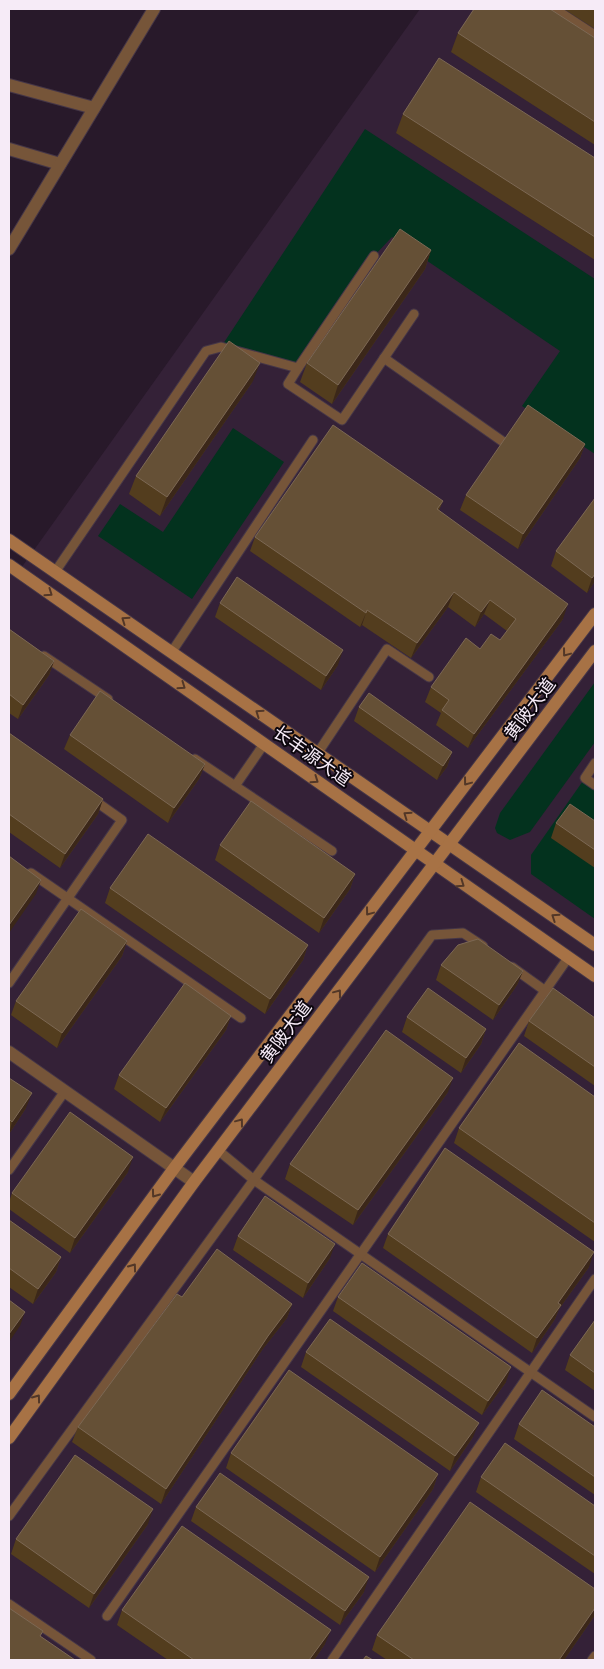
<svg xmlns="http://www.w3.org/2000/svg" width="604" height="1669" viewBox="0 0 604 1669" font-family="'Source Serif 4','Noto Sans SC',serif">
<rect width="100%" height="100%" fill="#28192a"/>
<polygon fill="#342137" points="420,9 595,9 595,1660 9,1660 9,565 19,571"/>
<g fill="#03321e">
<polygon points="365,129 595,279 595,454 522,406 560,351 392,237 374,256 298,368 221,347"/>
<polygon points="233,428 284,462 192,599 98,536 120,504 163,532"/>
<polygon points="595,682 595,742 530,832 510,840 497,833 495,828 500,813"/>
<polygon points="585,778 595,785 595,919 531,874 531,855"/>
</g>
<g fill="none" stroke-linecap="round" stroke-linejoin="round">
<defs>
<g id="lane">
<polyline points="555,9 595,35"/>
<polyline points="384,358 502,441"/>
<polyline points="298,368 374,256"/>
<polyline points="55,572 206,351 221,347 298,368 288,384 342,420 414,314"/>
<polyline points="171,653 313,440"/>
<polyline points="44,656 108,699"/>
<polyline points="317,754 387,649 429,677"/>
<polyline points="195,759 332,851"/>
<polyline points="595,763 585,778 595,785"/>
<polyline points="235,786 264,744"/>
<polyline points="31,873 241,1018"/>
<polyline points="512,967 558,1000"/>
<polyline points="9,983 122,820 91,798"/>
<polyline points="219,1151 254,1180 595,1417"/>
<polyline points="9,1170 65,1091"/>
<polyline points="9,1516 432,935 463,933 483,946"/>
<polyline points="9,1604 91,1660"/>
<polyline points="107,1616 568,958"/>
<polyline points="332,1660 595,1279"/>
<polyline points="592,1660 595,1656"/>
</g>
<g id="street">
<polyline points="9,85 94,108"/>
<polyline points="9,149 60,164"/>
<polyline points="9,249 154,9"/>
<polyline points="9,1052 194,1182"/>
</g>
<g id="secondary">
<polyline points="9,540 595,945"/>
<polyline points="9,565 595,976"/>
<polyline points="9,1394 175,1167 595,614"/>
<polyline points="9,1438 194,1182 595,651"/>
</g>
</defs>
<use href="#lane" stroke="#453647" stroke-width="11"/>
<use href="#street" stroke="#453647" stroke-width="14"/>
<use href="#secondary" stroke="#453647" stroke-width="14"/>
<use href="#lane" stroke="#765539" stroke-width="9"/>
<use href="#street" stroke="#765539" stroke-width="12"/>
<use href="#secondary" stroke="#a77245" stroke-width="12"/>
</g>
<g fill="#533d1e">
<polygon points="564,9 595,9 595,29"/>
<polygon points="458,33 595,38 595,145 451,52"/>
<polygon points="403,114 595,158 595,260 396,133"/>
<polygon points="431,250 425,269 332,404 300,382 307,363"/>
<polygon points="253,381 160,516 129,494 136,476"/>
<polygon points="585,444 580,458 518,549 460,510 466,495"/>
<polygon points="595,498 595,581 587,593 551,566 556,551"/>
<polygon points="443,501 439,510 563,619 468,748 436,725 441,713 425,702 431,687 480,649 500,640 507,631 484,614 475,627 448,607 411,658 362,625 360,627 250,551 255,537"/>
<polygon points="220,603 338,665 321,690 215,617"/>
<polygon points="9,629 54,661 49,675 18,719 9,713"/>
<polygon points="359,707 452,752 447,767 437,780 354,721"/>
<polygon points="9,733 103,799 98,814 60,868 9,832"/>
<polygon points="70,735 205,764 199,779 168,823 64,749"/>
<polygon points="595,821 595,868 551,838 556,823"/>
<polygon points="220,845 355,874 350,889 319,933 215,860"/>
<polygon points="110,888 308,945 303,960 265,1014 105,903"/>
<polygon points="127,941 122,956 57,1048 11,1015 16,1001"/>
<polygon points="441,965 523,971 517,985 493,1020 436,980"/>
<polygon points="231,1016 226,1030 160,1122 114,1089 119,1075"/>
<polygon points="407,1017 486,1029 481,1044 461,1073 402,1032"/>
<polygon points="595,1018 595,1086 524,1036 529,1021"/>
<polygon points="9,1078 26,1108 9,1134"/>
<polygon points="448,1092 353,1225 285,1179 290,1164"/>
<polygon points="595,1097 595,1242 454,1143 459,1128"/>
<polygon points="128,1172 70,1253 9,1209 9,1202 12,1193"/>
<polygon points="9,1220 61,1257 56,1272 33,1304 9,1287"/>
<polygon points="388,1234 589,1267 559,1309 555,1319 532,1353 383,1248"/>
<polygon points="238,1236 330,1258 303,1298 233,1250"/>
<polygon points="182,1297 292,1304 287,1318 262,1350 161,1504 72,1442 78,1427"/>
<polygon points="338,1297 506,1382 482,1415 333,1311"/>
<polygon points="595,1320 595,1391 565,1370 570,1355"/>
<polygon points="306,1352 473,1437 450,1471 301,1367"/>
<polygon points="519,1424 595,1427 595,1495 514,1439"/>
<polygon points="231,1453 438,1474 433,1489 375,1572 226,1468"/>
<polygon points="481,1477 595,1506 595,1574 476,1492"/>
<polygon points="196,1507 364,1592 340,1625 191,1521"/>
<polygon points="148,1524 89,1608 11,1554 16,1539"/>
<polygon points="122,1610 325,1644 314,1660 168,1660 117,1625"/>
<polygon points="595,1615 564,1660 387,1660 372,1650 377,1635"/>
</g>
<g fill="#3b2719">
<polygon points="431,250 425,269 332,404 338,385"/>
<polygon points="260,363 253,381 160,516 167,497"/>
<polygon points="585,444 580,458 518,549 523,534"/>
<polygon points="595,574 595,581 587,593 592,578"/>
<polygon points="454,592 448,607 411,658 417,643"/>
<polygon points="490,600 484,614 475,627 481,612"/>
<polygon points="568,604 563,619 468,748 474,734"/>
<polygon points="367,610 362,625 360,627 366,613"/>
<polygon points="343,650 338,665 321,690 326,676"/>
<polygon points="54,661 49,675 18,719 23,705"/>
<polygon points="452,752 447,767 437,780 443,766"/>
<polygon points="205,764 199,779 168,823 174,808"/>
<polygon points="103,799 98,814 60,868 65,854"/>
<polygon points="355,874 350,889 319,933 324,918"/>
<polygon points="41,880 36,894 9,933 9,925"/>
<polygon points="127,941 122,956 57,1048 62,1033"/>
<polygon points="308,945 303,960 265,1014 270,999"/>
<polygon points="523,971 517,985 493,1020 499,1005"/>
<polygon points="231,1016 226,1030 160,1122 166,1108"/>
<polygon points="486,1029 481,1044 461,1073 466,1058"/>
<polygon points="453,1078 448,1092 353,1225 358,1210"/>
<polygon points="32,1093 26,1108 9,1134 12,1122"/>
<polygon points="133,1157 128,1172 70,1253 75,1238"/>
<polygon points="335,1244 330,1258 303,1298 308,1283"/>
<polygon points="594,1252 589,1267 559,1309 555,1319 532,1353 537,1338 558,1303"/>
<polygon points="61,1257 56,1272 33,1304 38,1289"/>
<polygon points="292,1304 287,1318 262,1350 161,1504 166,1489 268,1336"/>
<polygon points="25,1312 20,1326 9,1342 9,1334"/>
<polygon points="511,1367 506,1382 482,1415 488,1401"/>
<polygon points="479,1423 473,1437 450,1471 455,1456"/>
<polygon points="438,1474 433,1489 375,1572 380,1557"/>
<polygon points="153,1509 148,1524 89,1608 94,1594"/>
<polygon points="369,1577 364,1592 340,1625 345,1611"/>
<polygon points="595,1608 595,1615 564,1660 559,1660"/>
<polygon points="331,1630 325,1644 314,1660 309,1660"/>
</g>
<g fill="#655036" stroke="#7c6854">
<polygon points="474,9 550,9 595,38 595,122 458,33"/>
<polygon points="439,58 595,158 595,237 403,114"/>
<polygon points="400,229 431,250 338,385 307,363"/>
<polygon points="229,341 260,363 167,497 136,476"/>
<polygon points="528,405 585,444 523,534 466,495"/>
<polygon points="333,425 443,501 437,509 568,604 474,734 442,710 449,700 431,687 466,638 480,649 491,634 500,640 516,619 490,600 481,612 454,592 417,643 367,610 366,613 255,537"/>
<polygon points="595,498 595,574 592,578 556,551"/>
<polygon points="237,577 343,650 326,676 220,603"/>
<polygon points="9,629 54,661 23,705 9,694"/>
<polygon points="100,691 205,764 174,808 70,735"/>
<polygon points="369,693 452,752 443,766 359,707"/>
<polygon points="9,733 103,799 65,854 9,814"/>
<polygon points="251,801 355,874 324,918 220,845"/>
<polygon points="570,804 595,821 595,850 556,823"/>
<polygon points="148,834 308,945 270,999 110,888"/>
<polygon points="9,856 41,880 9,925"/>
<polygon points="81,909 127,941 62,1033 16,1001"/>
<polygon points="478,939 523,971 499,1005 441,965 458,945"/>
<polygon points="185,983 231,1016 166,1108 119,1075"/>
<polygon points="428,988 486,1029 466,1058 407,1017"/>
<polygon points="553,988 595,1018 595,1067 529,1021"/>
<polygon points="386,1030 453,1078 358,1210 290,1164"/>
<polygon points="519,1043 595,1097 595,1223 459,1128"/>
<polygon points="9,1078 32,1093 12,1122 9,1119"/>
<polygon points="70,1112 133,1157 75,1238 12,1193"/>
<polygon points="445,1148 594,1252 558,1303 561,1305 537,1338 388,1234"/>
<polygon points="265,1196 335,1244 308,1283 238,1236"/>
<polygon points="9,1220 61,1257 38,1289 9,1268"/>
<polygon points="217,1249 292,1304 268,1336 166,1489 78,1427 177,1294 182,1297"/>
<polygon points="362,1263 511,1367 488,1401 338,1297"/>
<polygon points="9,1300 25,1312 9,1334"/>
<polygon points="330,1319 479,1423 455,1456 306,1352"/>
<polygon points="595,1320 595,1373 570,1355"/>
<polygon points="289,1370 438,1474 380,1557 231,1453"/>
<polygon points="542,1390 595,1427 595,1477 519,1424"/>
<polygon points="505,1443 595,1506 595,1556 481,1477"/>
<polygon points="75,1455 153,1509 94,1594 16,1539"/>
<polygon points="220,1473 369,1577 345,1611 196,1507"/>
<polygon points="470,1502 595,1589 595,1608 559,1660 414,1660 377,1635"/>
<polygon points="182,1526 331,1630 309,1660 194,1660 122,1610"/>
<polygon points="9,1608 43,1631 40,1636 75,1660 9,1660"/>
<polygon points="366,1656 373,1660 363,1660"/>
</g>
<defs><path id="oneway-chevron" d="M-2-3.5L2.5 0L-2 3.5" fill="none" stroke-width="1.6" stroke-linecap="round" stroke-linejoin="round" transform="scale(1.25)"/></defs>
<g stroke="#523727">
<use href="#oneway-chevron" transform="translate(49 593) rotate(35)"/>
<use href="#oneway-chevron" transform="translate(125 620) rotate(-145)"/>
<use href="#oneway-chevron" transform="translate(566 653) rotate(127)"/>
<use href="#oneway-chevron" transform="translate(182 686) rotate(35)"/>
<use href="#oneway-chevron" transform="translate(259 713) rotate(-145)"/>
<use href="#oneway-chevron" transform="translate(315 780) rotate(35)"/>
<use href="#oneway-chevron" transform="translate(467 782) rotate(127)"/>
<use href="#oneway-chevron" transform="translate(407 815) rotate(-145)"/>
<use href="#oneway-chevron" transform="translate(461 884) rotate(35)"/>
<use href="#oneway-chevron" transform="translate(369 912) rotate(127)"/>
<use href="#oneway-chevron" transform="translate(555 917) rotate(-146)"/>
<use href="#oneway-chevron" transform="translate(338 993) rotate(-53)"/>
<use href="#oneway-chevron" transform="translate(240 1122) rotate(-53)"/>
<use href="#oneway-chevron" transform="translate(155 1194) rotate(126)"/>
<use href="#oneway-chevron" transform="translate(133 1267) rotate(-54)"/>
<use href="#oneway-chevron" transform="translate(37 1398) rotate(-54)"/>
</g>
<g text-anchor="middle" stroke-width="4" stroke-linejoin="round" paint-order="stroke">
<g font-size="18" fill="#f6ebf7" stroke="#0d070e">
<text transform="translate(530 709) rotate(-53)" y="6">黄陂大道</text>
<text transform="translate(312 756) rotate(35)" y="6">长丰源大道</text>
<text transform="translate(286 1032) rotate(-53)" y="6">黄陂大道</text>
</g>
</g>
<rect width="604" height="1669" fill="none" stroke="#f6ebf7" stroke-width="20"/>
</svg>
